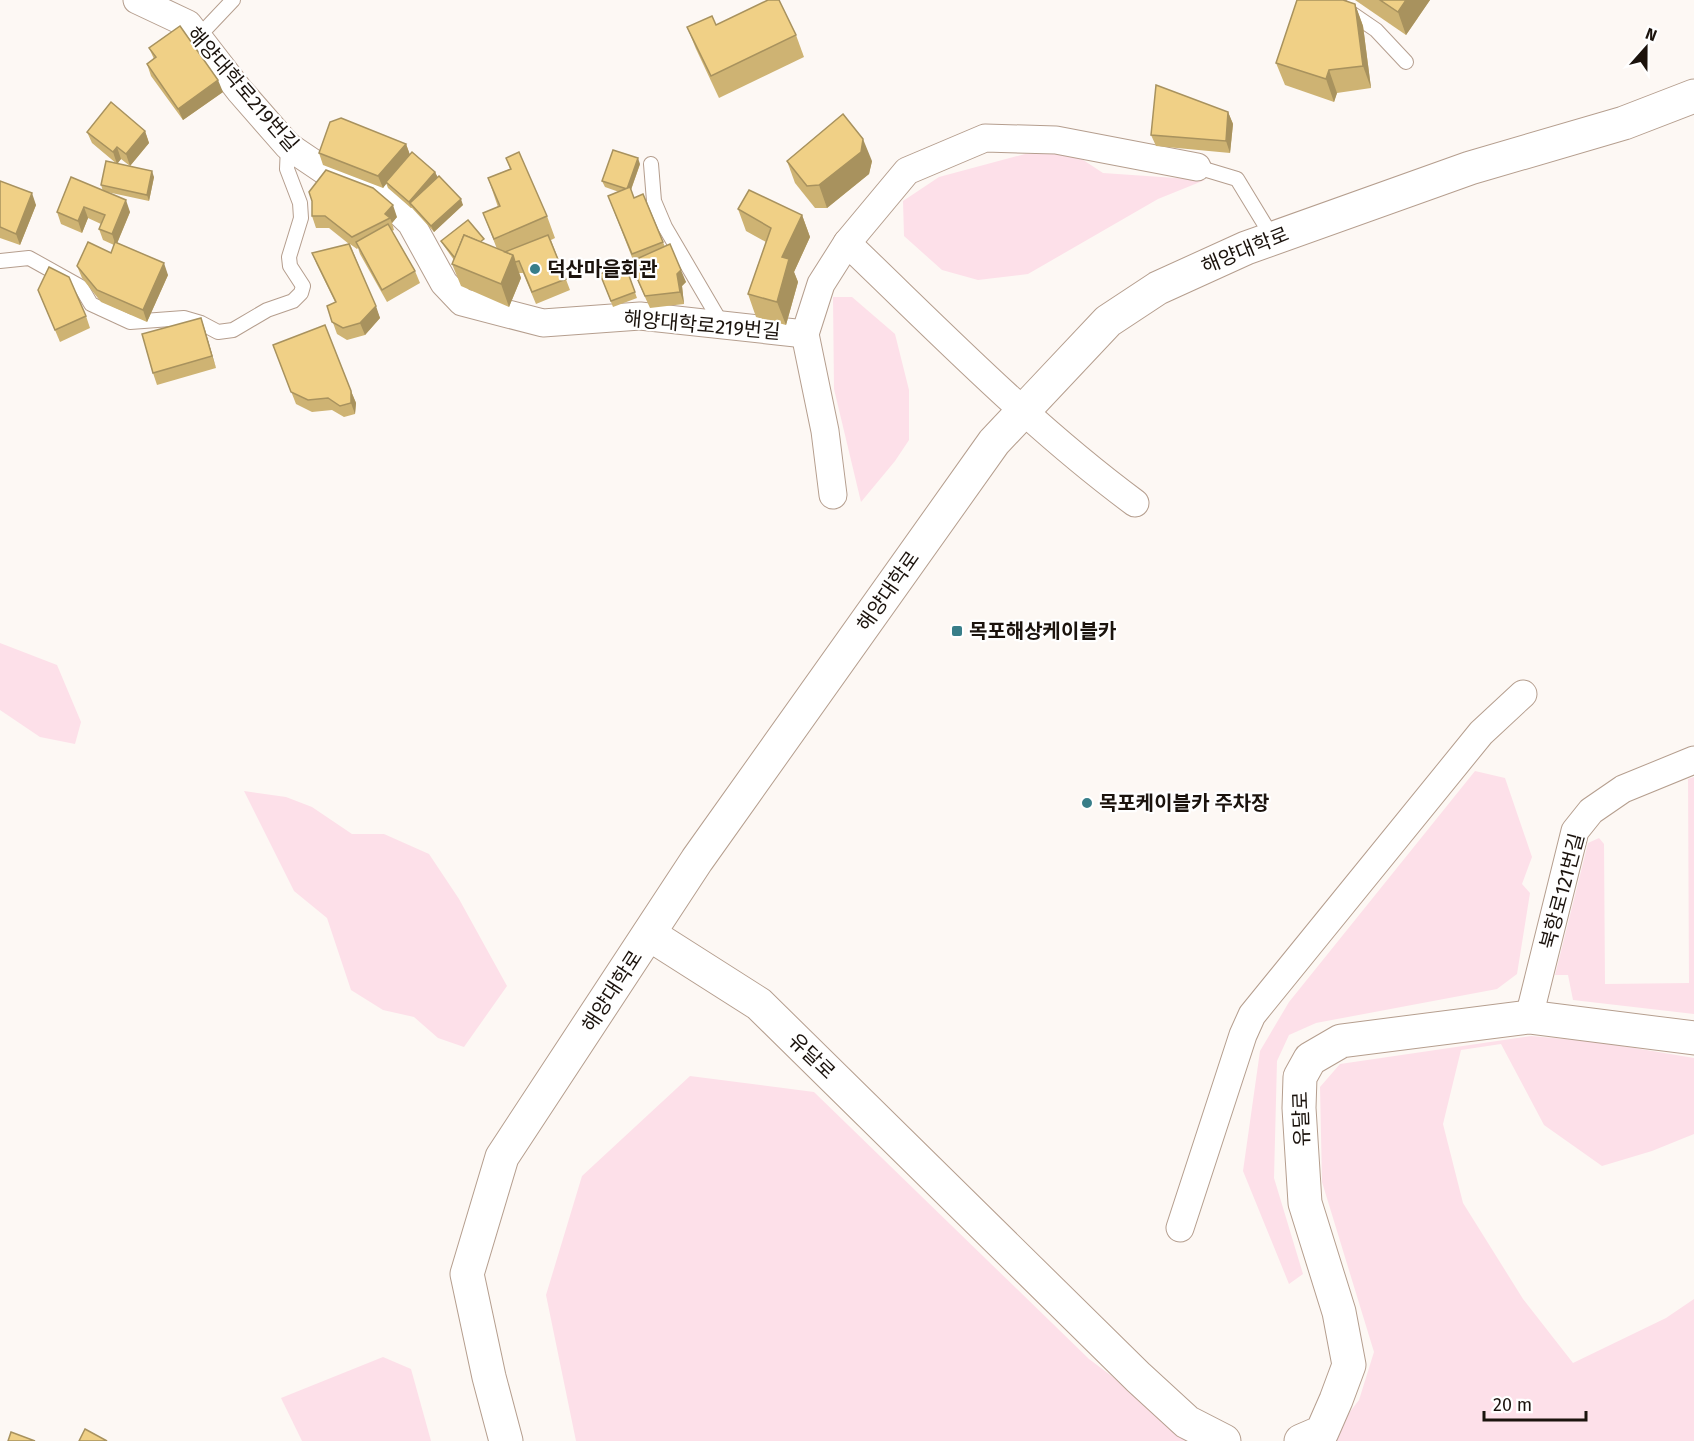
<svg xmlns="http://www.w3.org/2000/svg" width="1694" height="1441" viewBox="0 0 1694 1441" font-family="'Fira Sans','Noto Sans KR',sans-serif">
<rect width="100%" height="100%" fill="#fdf8f4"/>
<g fill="#fde0e9">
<polygon points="1071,152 1103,173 1205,180 1158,199 1028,274 978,280 942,270 904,236 903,201 939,177 1025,154"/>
<polygon points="833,297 852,297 895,334 909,390 909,440 895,461 861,502 834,389"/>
<polygon points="0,643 57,665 81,722 75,744 40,737 0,710"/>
<polygon points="1475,771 1505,778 1532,857 1522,884 1530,893 1517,974 1497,989 1316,1023 1289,1035 1277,1061 1274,1178 1303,1274 1289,1284 1243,1171 1260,1051 1289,1002"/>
<polygon points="1694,777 1694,1014 1573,1000 1568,975 1555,975 1588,843 1599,838 1604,844 1605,984 1689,983 1688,779"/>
<polygon points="244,791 286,797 312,807 352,834 384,834 429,854 459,899 507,986 464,1047 438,1038 414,1017 383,1010 351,990 327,918 294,891"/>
<polygon points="1531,1036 1599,1042 1694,1058 1694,1134 1652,1151 1602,1166 1544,1125 1501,1044 1461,1050 1443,1124 1463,1203 1523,1299 1573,1363 1666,1318 1694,1299 1694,1441 1325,1441 1333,1434 1359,1400 1374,1352 1322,1182 1320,1087 1340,1064"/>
<polygon points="690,1076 814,1092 1089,1359 1198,1441 576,1441 546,1295 582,1176"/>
<polygon points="383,1357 411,1369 431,1441 302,1441 281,1398"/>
</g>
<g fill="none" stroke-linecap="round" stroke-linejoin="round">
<defs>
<g id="lane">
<polyline points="1332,0 1376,30 1406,62"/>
<polyline points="198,37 233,0"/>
<polyline points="651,164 654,201 665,227 723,326"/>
<polyline points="1197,167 1237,179 1273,238"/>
<polyline points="0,261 29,258 81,287 91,304 130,322 184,318 201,323 218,332 233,330 267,310 293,301 301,293 303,286 290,266 289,257 301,218 300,203 287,169 288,146"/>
</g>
<g id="street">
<polyline points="137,0 188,24 239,90 288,146 328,173 382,195 411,223 444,283 462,302 543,323 640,316 805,334"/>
<polyline points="847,243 907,171 985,138 1056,140 1197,167"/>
<path d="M833,495L825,431L805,334L821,284L847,243C940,332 1031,426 1135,503"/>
<polyline points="1529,1017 1575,831 1591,811 1623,789 1694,760"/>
<polyline points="1180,1228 1243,1035 1252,1015 1481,733 1523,694"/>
</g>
<g id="secondary">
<polyline points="649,934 759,1004 1138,1377 1187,1422 1224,1441"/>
<polyline points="506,1441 489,1377 467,1274 502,1157 697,860 994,442 1108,321 1158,288 1246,248 1470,168 1624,123 1694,96"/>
<polyline points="1301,1441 1322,1432 1336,1400 1349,1365 1339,1312 1305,1203 1299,1108 1300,1077 1310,1059 1341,1041 1529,1017 1694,1038"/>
</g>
</defs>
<use href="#lane" stroke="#b59e8e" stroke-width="16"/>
<use href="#street" stroke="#b59e8e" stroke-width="29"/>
<use href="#secondary" stroke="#b59e8e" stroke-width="35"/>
<use href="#lane" stroke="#fff" stroke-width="14"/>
<use href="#street" stroke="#fff" stroke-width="27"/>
<use href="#secondary" stroke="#fff" stroke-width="33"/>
</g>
<g fill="#ceb373">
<polygon points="1355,0 1430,0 1406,35"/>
<polygon points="1355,4 1363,26 1371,88 1337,93 1334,102 1285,85 1276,63"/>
<polygon points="716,25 796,35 804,57 719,98 696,49 687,27"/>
<polygon points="149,48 223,92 183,120 151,76 147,64 154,59"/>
<polygon points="1228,112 1233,124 1230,153 1156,146 1151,135"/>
<polygon points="145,131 149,143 130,166 121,159 117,164 154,177 149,201 107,192 130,212 117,243 168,275 147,322 101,302 82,278 77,266 111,253 114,245 103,240 99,229 101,224 88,218 82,233 61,224 57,212 103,191 101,185 117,164 92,143 87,132"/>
<polygon points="406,144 410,155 435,172 438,178 463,205 434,232 412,208 411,208 388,188 386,183 383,188 323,165 319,153"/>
<polygon points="506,158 547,216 555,238 551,240 570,290 536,304 523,273 519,273 521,278 509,307 461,286 452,264 454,260 444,246 441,241 486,244 497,249 483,213 498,207 488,178 510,169"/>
<polygon points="787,161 872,161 869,174 827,208 815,208 795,183"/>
<polygon points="640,164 631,190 634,198 643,194 665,247 686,282 682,286 684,304 650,308 634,273 630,262 633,260 608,196 619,192 605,187 602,181"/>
<polygon points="0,181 36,205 20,245 0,238"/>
<polygon points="738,209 802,215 810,237 794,272 798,282 786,325 756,317 748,294 766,242 746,231"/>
<polygon points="312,216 397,217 392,223 394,230 392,231 415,271 420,283 387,302 360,254 358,248 357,249 350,244 380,318 365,335 347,340 337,334 327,306 335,302 317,265 312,253 349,244 329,228 316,228"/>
<polygon points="625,265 637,298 613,307 600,274"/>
<polygon points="38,290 86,316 90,328 60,342"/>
<polygon points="205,330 216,368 157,385 153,373"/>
<polygon points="273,345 351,391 356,403 355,414 344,417 332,410 312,412 296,404"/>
</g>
<g fill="#a8925e">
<polygon points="1406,0 1430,0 1406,35 1398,12"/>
<polygon points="1355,4 1363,26 1371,88 1363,66"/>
<polygon points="1329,70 1337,93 1334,102 1326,79"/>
<polygon points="218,80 223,92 183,120 178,109"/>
<polygon points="1228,112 1233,124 1230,153 1226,141"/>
<polygon points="145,131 149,143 130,166 126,154"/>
<polygon points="863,139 872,161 869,174 827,208 819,185"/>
<polygon points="406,144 410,155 383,188 378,176"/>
<polygon points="117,147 121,159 117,164 113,152"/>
<polygon points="638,158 640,164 629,195 627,189"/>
<polygon points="152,171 154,177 149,201 147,195"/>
<polygon points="435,172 438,178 410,203 411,208 409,202"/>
<polygon points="32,193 36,205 20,245 16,234"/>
<polygon points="461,199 463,205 434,232 431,226"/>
<polygon points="126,200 130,212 116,246 112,234"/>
<polygon points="393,205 397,217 392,223 390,218 385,214"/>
<polygon points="84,207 88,218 82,233 78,221"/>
<polygon points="802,215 810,237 794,272 798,282 786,325 777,302 782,257"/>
<polygon points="513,255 521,278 509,307 501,284"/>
<polygon points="164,263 168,275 147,322 143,310"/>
<polygon points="681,270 686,282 682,286 684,304 680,292 677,274"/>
<polygon points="376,306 380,318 365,335 360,323"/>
<polygon points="201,318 205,330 216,368 212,356"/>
<polygon points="351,391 356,403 355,414 351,403"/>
</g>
<g fill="#f0d086" stroke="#a8925e" stroke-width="1.5">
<polygon points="768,0 779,0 796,35 711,76 687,27 712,16 716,25"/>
<polygon points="1297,0 1343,0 1355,4 1363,66 1329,70 1326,79 1276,63"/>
<polygon points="1380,0 1406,0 1398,12"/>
<polygon points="180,26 218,80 178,109 147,64 156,57 149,48"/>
<polygon points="1156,85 1228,112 1226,141 1151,135"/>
<polygon points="111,102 145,131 126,154 117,147 113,152 87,132"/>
<polygon points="843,114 863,139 861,152 819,185 807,186 787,161"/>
<polygon points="341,118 406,144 378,176 319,153 330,122"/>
<polygon points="613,150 638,158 627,189 602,181"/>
<polygon points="412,152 435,172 409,202 386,182"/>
<polygon points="519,152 547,216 494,239 483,213 500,206 488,178 511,169 506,158"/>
<polygon points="106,161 152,171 147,195 101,185"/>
<polygon points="326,170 373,188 393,205 385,214 390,218 352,237 325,216 312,216 312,201 309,192"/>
<polygon points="439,176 461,199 431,226 410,203"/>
<polygon points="71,177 126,200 112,234 99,229 105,215 84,207 78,221 57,212"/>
<polygon points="0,181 32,193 16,234 0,227"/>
<polygon points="630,187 634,198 643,194 663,242 632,254 608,196"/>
<polygon points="749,190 802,215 782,257 789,259 777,302 748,294 771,228 738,209"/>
<polygon points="468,220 484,239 480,242 464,235 455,258 441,241"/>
<polygon points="388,224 415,271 382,290 356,242"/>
<polygon points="464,235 513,255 501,284 452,264"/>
<polygon points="548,235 566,279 532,292 519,261 515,262 513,255 505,252"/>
<polygon points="88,242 111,253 115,242 164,263 143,310 97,290 77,266"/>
<polygon points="349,244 376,306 360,323 343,328 332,322 327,306 336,302 312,253"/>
<polygon points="670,244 681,270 677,274 680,292 645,296 630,262"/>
<polygon points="625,265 635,292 611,301 600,274"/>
<polygon points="49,267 69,277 86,316 55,330 38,290"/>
<polygon points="201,318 212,356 153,373 142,334"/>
<polygon points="325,325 351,391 351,403 340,406 328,398 308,400 291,392 273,345"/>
<polygon points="85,1429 107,1441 79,1441"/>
<polygon points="11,1432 35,1441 8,1441"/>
</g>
<g fill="#387e89" stroke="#fff" stroke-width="2">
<circle cx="535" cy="269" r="6"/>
<rect x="951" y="625" width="12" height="12" rx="3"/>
<circle cx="1087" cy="803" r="6"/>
</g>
<g text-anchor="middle" stroke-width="4.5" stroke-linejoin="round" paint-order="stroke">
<g font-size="20" fill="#1b130d" stroke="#fff">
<text transform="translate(243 89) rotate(49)" y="7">해양대학로219번길</text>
<text transform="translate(1245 250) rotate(-22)" y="7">해양대학로</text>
<text transform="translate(702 325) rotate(5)" y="7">해양대학로219번길</text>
<text transform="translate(888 591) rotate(-55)" y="7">해양대학로</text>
<text transform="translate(1562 891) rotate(-75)" y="7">북항로121번길</text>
<text transform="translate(612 991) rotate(-57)" y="7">해양대학로</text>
<text transform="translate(812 1056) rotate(44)" y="7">유달로</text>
<text transform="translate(1301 1119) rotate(-92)" y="7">유달로</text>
</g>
<g font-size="20" font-weight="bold" fill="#1b130d" stroke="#fff" text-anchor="start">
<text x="547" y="276">덕산마을회관</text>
<text x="969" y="638">목포해상케이블카</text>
<text x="1099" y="810">목포케이블카 주차장</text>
</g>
</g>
<g transform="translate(1646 48) rotate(21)" stroke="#ffffff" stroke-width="4.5" paint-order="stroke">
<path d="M0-4.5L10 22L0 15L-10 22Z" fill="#1b130d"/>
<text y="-9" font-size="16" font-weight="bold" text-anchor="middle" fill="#1b130d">N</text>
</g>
<path d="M1484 1411v9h102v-9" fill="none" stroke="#1b130d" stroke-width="3"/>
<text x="1493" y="1411" font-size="18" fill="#1b130d" stroke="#ffffff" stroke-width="4.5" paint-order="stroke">20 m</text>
</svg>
